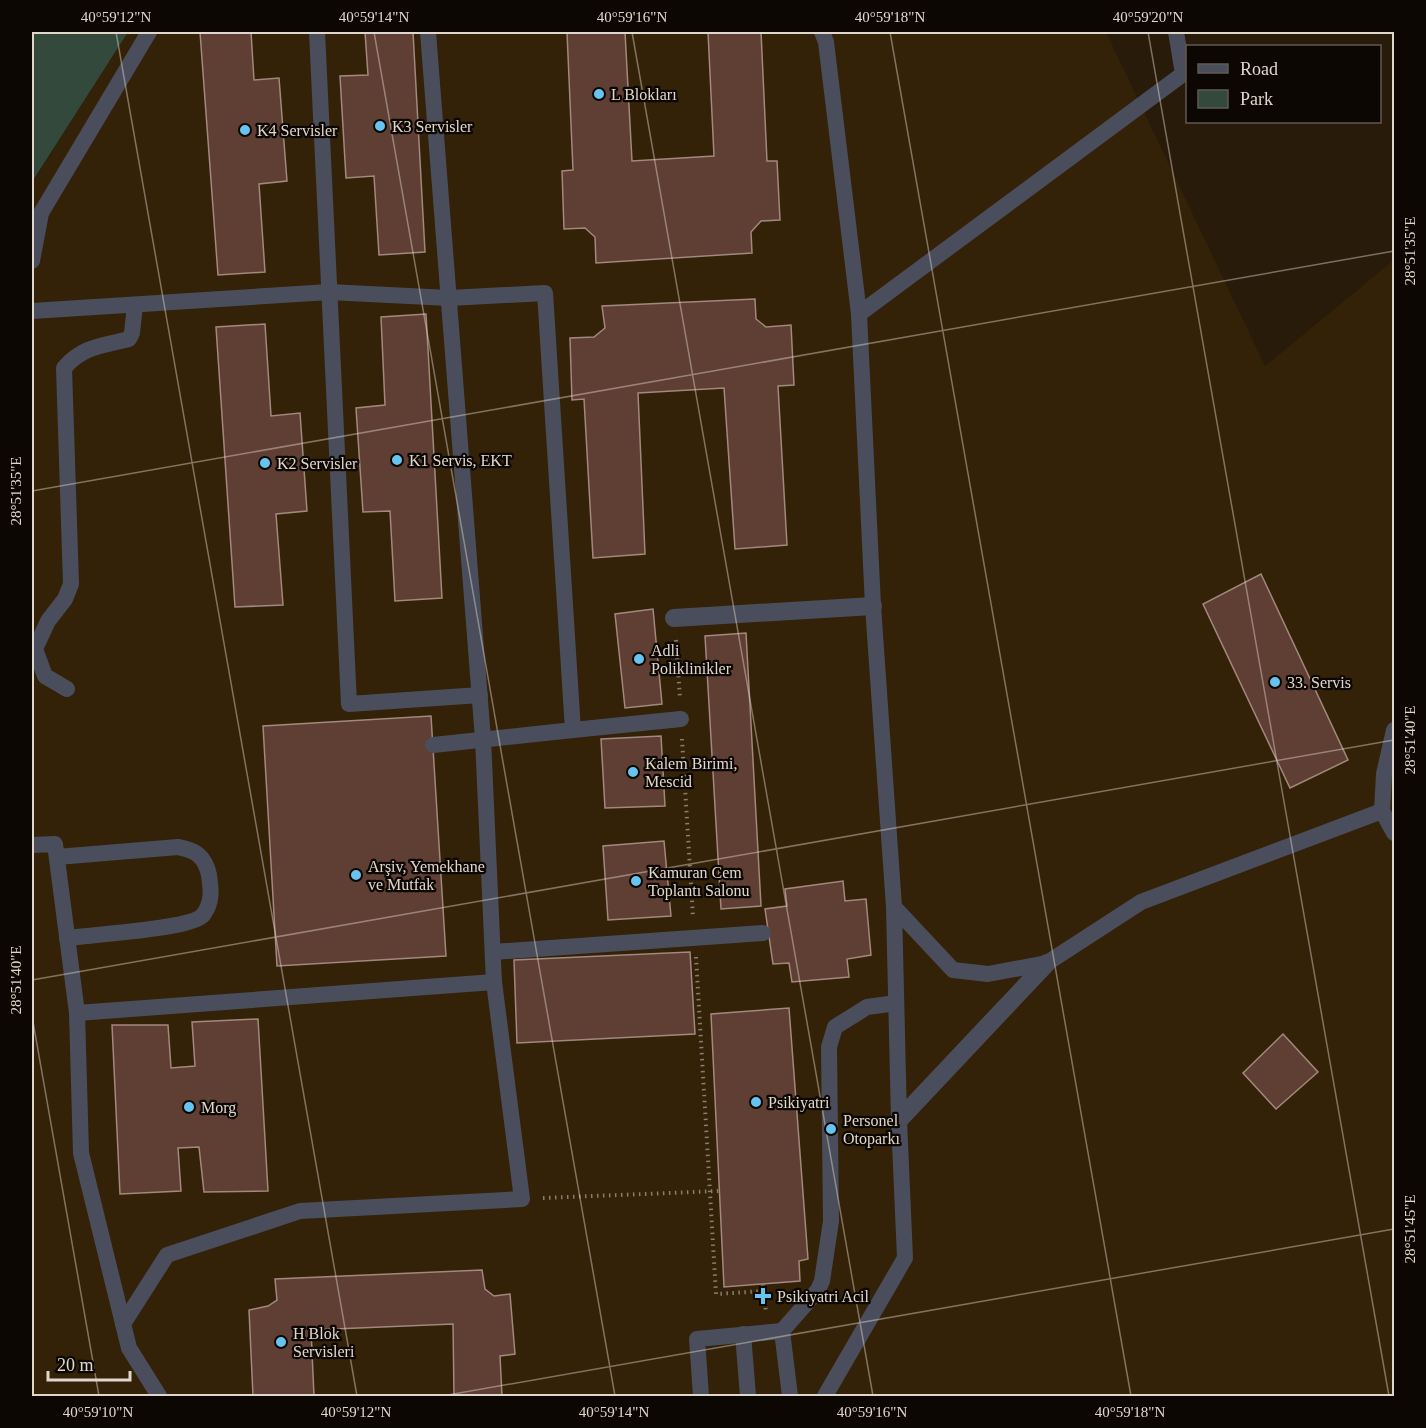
<svg xmlns="http://www.w3.org/2000/svg" width="1426" height="1428" viewBox="0 0 1426 1428" font-family="Georgia,serif">
<rect width="100%" height="100%" fill="#281b09"/>
<polygon fill="#332208" points="128,32 1106,32 1265,366 1394,260 1394,1396 32,1396 32,183"/>
<polygon fill="#33493c" points="32,32 128,32 32,182"/>
<g fill="#5f3e33" stroke="#a3887e" stroke-width="1.5">
<polygon points="200,32 251,32 254,80 279,78 287,181 259,184 265,272 218,275"/>
<polygon points="365,32 413,32 425,252 379,255 374,176 346,178 340,76 368,75"/>
<polygon points="567,32 625,32 632,161 714,156 708,32 761,32 767,161 777,161 780,220 761,221 751,232 752,253 596,263 595,237 585,228 564,229 562,171 573,170"/>
<polygon points="755,299 756,319 766,327 791,325 794,385 778,386 787,545 735,549 724,388 638,393 645,554 593,558 584,399 572,400 570,338 594,337 605,328 602,306"/>
<polygon points="426,314 442,598 395,601 390,511 363,512 356,408 385,405 381,317"/>
<polygon points="265,324 271,416 300,413 307,511 276,514 283,605 235,607 216,327"/>
<polygon points="1261,574 1348,760 1290,788 1203,604"/>
<polygon points="653,609 662,704 625,708 615,614"/>
<polygon points="746,633 761,906 721,909 705,636"/>
<polygon points="431,716 446,956 277,966 263,726"/>
<polygon points="661,736 665,806 605,808 601,739"/>
<polygon points="664,841 671,916 608,920 603,846"/>
<polygon points="843,881 845,901 866,899 871,955 847,959 849,977 792,982 789,963 773,964 765,909 787,906 785,889"/>
<polygon points="690,952 695,1034 517,1043 514,960"/>
<polygon points="789,1008 808,1259 799,1261 800,1281 724,1287 711,1014"/>
<polygon points="258,1019 268,1191 204,1192 199,1147 178,1148 181,1191 120,1194 112,1025 168,1025 171,1068 195,1066 192,1022"/>
<polygon points="1283,1034 1318,1072 1276,1109 1243,1073"/>
<polygon points="482,1270 485,1289 494,1296 510,1294 515,1354 500,1356 502,1396 454,1396 453,1324 311,1330 314,1396 253,1396 249,1310 268,1306 277,1300 275,1279"/>
</g>
<g fill="none" stroke-linecap="round" stroke-linejoin="round">
<g stroke="#887d6f" stroke-width="4" stroke-dasharray="1.5 4.5" stroke-linecap="butt">
<polyline points="676,640 680,698"/>
<polyline points="682,739 693,917"/>
<polyline points="696,957 716,1294 764,1291"/>
<polyline points="543,1198 719,1191"/>
<polyline points="763,1284 766,1313"/>
</g>
<g stroke="#4a4e5c" stroke-width="16">
<polyline points="317,32 349,704 480,695"/>
<polyline points="822,32 826,42 859,314 873,606 894,907 899,1120 905,1258 825,1396"/>
<polyline points="32,261 41,213 149,32"/>
<polyline points="32,311 329,292 449,298 545,293 573,730 433,745"/>
<polyline points="859,314 1183,74 1176,32"/>
<path d="M67,689L45,676L35,649L48,621L65,599L71,584L64,368C83,346 102,346 129,339L132,333L135,305"/>
<polyline points="573,730 681,719"/>
<polyline points="1382,811 1384,774 1394,730"/>
<polyline points="32,845 55,844 77,1013 81,1153 129,1348 159,1396"/>
<path d="M57,857L178,847C195,850 205,856 209,875C211,889 213,902 203,915C192,929 90,935 67,938"/>
<polyline points="894,907 953,970 988,974 1047,963 1141,902 1382,811 1394,833"/>
<polyline points="493,952 763,933"/>
<polyline points="77,1013 494,982"/>
<polyline points="123,1324 167,1255 300,1211 522,1199 494,982 483,739 428,32"/>
<polyline points="782,1331 818,1290 822,1281 831,1221 829,1047 835,1027 867,1007 896,1003"/>
<polyline points="743,1334 748,1396"/>
<polyline points="701,1396 697,1339 782,1331 790,1396"/>
</g>
<g stroke="#4a4e5c" stroke-width="18">
<polyline points="674,618 873,606"/>
<polyline points="899,1120 1047,963"/>
</g>
</g>
<path fill="none" stroke="#e0d7cc" stroke-width="1.5" stroke-opacity="0.45" d="M116,32L357,1396M374,32L615,1396M632,32L873,1396M890,32L1131,1396M1148,32L1389,1396M32,491L1394,251M32,980L1394,740M32,1016L99,1396M442,1396L1394,1229"/>
<g fill="#67c4f0" stroke="#0c0702" stroke-width="2">
<circle cx="599" cy="94" r="6"/>
<circle cx="380" cy="126" r="6"/>
<circle cx="245" cy="130" r="6"/>
<circle cx="397" cy="460" r="6"/>
<circle cx="265" cy="463" r="6"/>
<circle cx="639" cy="659" r="6"/>
<circle cx="1275" cy="682" r="6"/>
<circle cx="633" cy="772" r="6"/>
<circle cx="356" cy="875" r="6"/>
<circle cx="636" cy="881" r="6"/>
<circle cx="756" cy="1102" r="6"/>
<circle cx="189" cy="1107" r="6"/>
<circle cx="831" cy="1129" r="6"/>
<path d="M760 1287h6v6h6v6h-6v6h-6v-6h-6v-6h6z"/>
<circle cx="281" cy="1342" r="6"/>
</g>
<g text-anchor="middle" stroke-width="4.5" stroke-linejoin="round" paint-order="stroke">
<g font-size="16" fill="#e0d7cc" stroke="#0c0702" text-anchor="start">
<text x="611" y="100">L Blokları</text>
<text x="392" y="132">K3 Servisler</text>
<text x="257" y="136">K4 Servisler</text>
<text x="409" y="466">K1 Servis, EKT</text>
<text x="277" y="469">K2 Servisler</text>
<text x="651" y="656">Adli<tspan x="651" dy="18">Poliklinikler</tspan></text>
<text x="1287" y="688">33. Servis</text>
<text x="645" y="769">Kalem Birimi,<tspan x="645" dy="18">Mescid</tspan></text>
<text x="368" y="872">Arşiv, Yemekhane<tspan x="368" dy="18">ve Mutfak</tspan></text>
<text x="648" y="878">Kamuran Cem<tspan x="648" dy="18">Toplantı Salonu</tspan></text>
<text x="768" y="1108">Psikiyatri</text>
<text x="201" y="1113">Morg</text>
<text x="843" y="1126">Personel<tspan x="843" dy="18">Otoparkı</tspan></text>
<text x="777" y="1302">Psikiyatri Acil</text>
<text x="293" y="1339">H Blok<tspan x="293" dy="18">Servisleri</tspan></text>
</g>
</g>
<rect width="1426" height="1428" fill="none" stroke="#0c0702" stroke-width="66"/>
<rect x="1186" y="45" width="195" height="78" fill="#0c0702" stroke="#615a53" stroke-width="1.5"/>
<rect x="1198" y="64" width="30" height="9" fill="#4a4e5c" stroke="#615a53" stroke-width="1.5"/>
<text x="1240" y="75" font-size="18" fill="#e0d7cc">Road</text>
<rect x="1198" y="90" width="30" height="18" fill="#33493c" stroke="#615a53" stroke-width="1.5"/>
<text x="1240" y="105" font-size="18" fill="#e0d7cc">Park</text>
<path d="M48 1371v9h82v-9" fill="none" stroke="#e0d7cc" stroke-width="3"/>
<text x="57" y="1371" font-size="18" fill="#e0d7cc" stroke="#0c0702" stroke-width="4.5" paint-order="stroke">20 m</text>
<rect x="33" y="33" width="1360" height="1362" fill="none" stroke="#e0d7cc" stroke-width="2"/>
<g font-size="15" text-anchor="middle" fill="#e0d7cc">
<text x="116" y="22">40°59'12"N</text>
<text x="374" y="22">40°59'14"N</text>
<text x="632" y="22">40°59'16"N</text>
<text x="890" y="22">40°59'18"N</text>
<text x="1148" y="22">40°59'20"N</text>
<text transform="translate(1410 251) rotate(-90)" y="5">28°51'35"E</text>
<text transform="translate(16 491) rotate(-90)" y="5">28°51'35"E</text>
<text transform="translate(1410 740) rotate(-90)" y="5">28°51'40"E</text>
<text transform="translate(16 980) rotate(-90)" y="5">28°51'40"E</text>
<text transform="translate(1410 1229) rotate(-90)" y="5">28°51'45"E</text>
<text x="98" y="1417">40°59'10"N</text>
<text x="356" y="1417">40°59'12"N</text>
<text x="614" y="1417">40°59'14"N</text>
<text x="872" y="1417">40°59'16"N</text>
<text x="1130" y="1417">40°59'18"N</text>
</g>
</svg>
